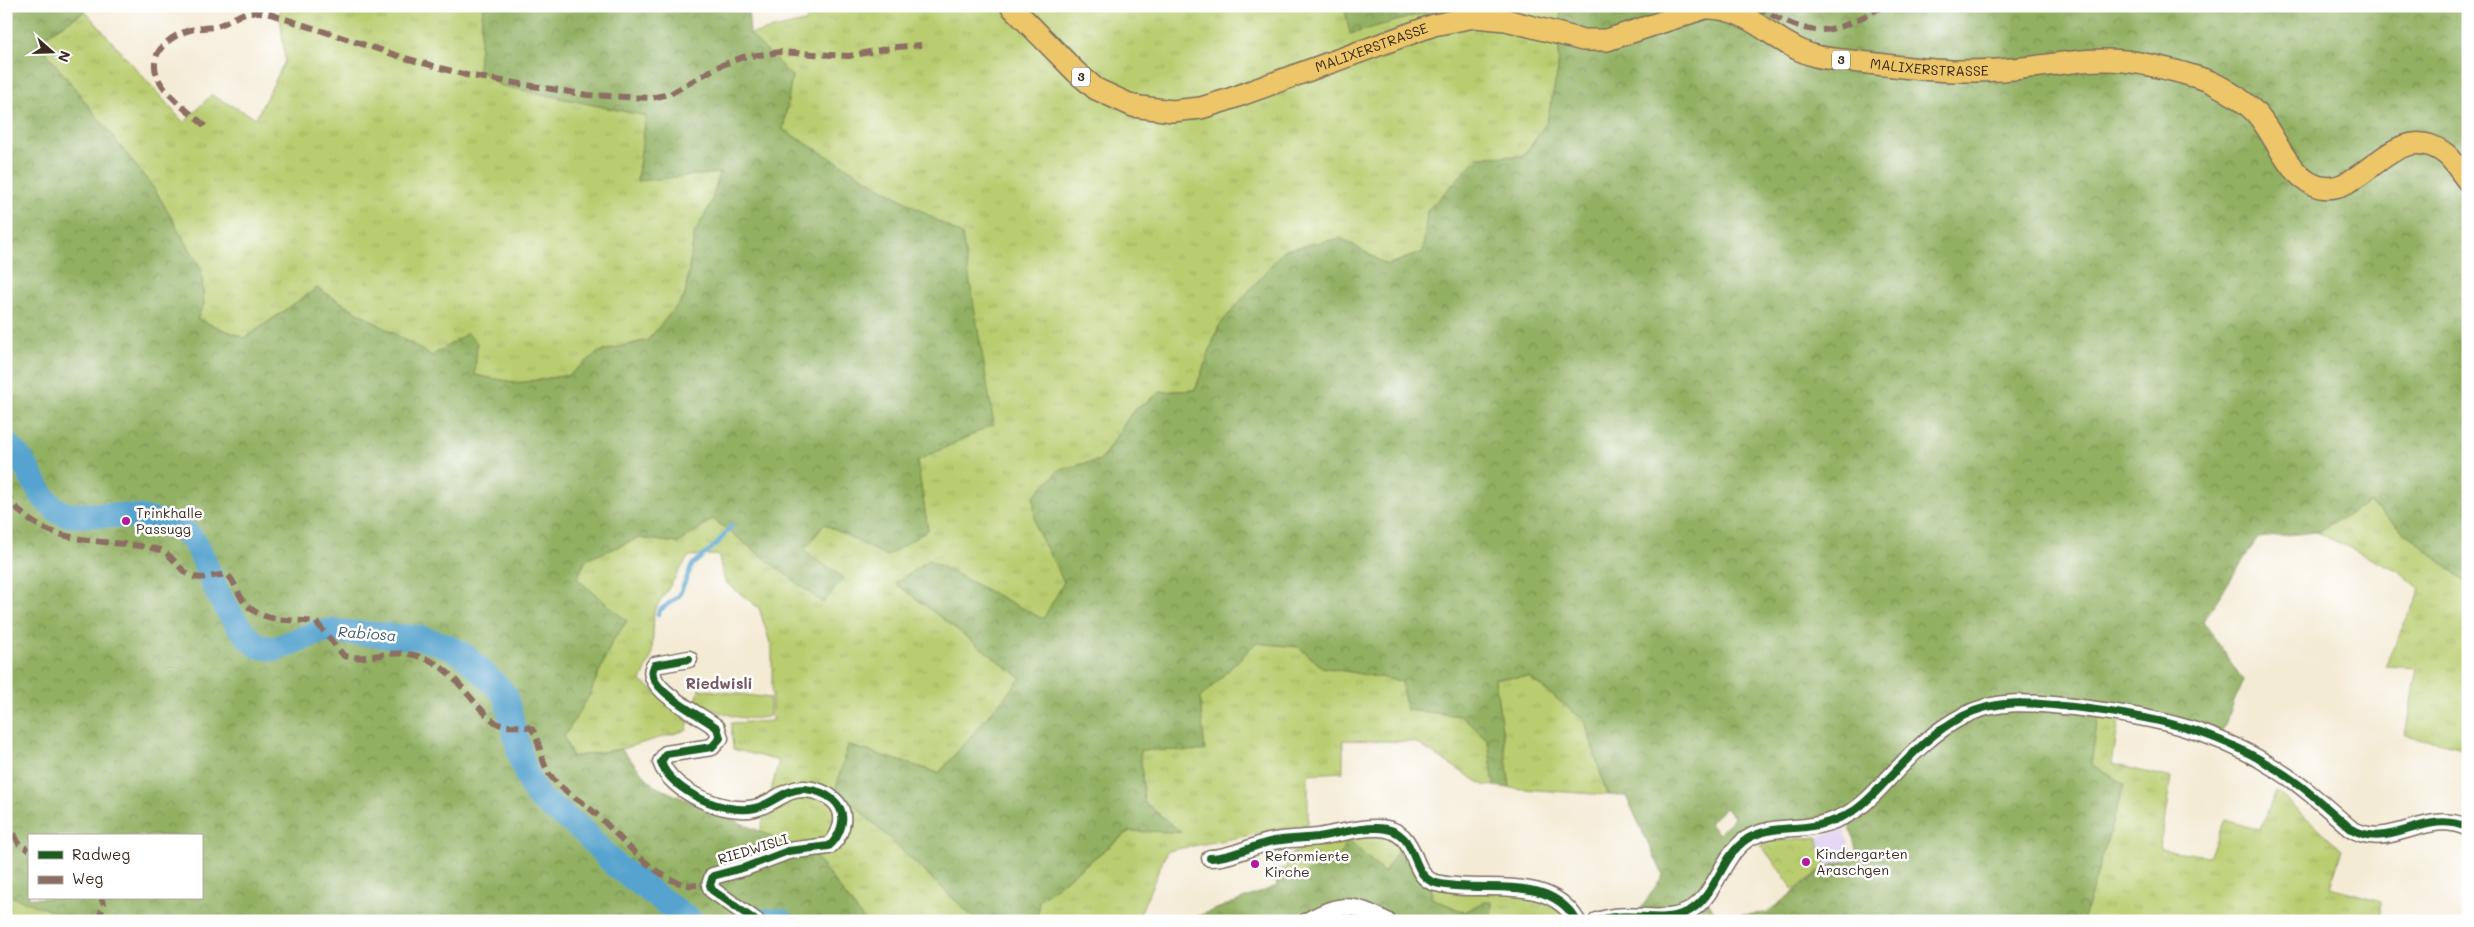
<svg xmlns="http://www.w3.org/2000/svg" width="2474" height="927" viewBox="0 0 2474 927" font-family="Mali,sans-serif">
<defs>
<pattern id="grass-tufts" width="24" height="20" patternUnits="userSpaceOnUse" patternTransform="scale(1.25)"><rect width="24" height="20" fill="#b9cd70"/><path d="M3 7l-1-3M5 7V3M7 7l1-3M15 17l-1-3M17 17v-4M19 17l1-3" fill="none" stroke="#a0b061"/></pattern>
<pattern id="forest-crowns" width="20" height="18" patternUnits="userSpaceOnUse" patternTransform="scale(1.25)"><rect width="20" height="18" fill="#92b062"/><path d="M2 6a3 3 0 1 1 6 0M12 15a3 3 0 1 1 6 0" fill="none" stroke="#788f50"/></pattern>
<pattern id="cemetery-stones" width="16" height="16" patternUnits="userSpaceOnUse" patternTransform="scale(1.25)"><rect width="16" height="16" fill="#b9cd70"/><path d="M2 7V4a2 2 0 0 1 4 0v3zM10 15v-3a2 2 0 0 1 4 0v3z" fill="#a0b061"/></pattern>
<pattern id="park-crowns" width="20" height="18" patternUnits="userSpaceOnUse" patternTransform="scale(1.25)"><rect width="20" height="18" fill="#b9cd70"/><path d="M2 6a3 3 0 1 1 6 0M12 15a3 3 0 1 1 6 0" fill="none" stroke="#a0b061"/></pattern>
</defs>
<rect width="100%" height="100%" fill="#fff"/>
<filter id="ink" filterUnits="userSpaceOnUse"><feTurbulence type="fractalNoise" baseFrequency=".02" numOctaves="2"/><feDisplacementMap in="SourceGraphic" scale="10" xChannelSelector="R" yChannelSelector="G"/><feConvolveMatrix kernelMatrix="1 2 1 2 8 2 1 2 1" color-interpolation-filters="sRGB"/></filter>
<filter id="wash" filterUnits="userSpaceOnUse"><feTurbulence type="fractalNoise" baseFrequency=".0096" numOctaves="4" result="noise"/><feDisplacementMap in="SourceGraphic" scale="20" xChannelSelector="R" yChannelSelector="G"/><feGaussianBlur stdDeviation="1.12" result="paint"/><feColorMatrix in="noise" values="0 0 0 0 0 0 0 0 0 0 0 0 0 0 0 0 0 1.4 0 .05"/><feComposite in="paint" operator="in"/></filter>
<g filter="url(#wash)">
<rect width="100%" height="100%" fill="#f4ebd5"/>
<polygon fill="#e2d4f3" points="1844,829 1852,858 1826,867 1794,890 1761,845 1774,841 1817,837"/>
<g fill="url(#grass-tufts)" stroke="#7a7c47">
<polygon points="279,6 483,6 478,69 499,85 646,116 637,181 719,172 712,201 694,235 685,296 648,340 599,352 569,375 518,383 474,375 477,343 432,356 317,288 245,338 197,319 204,304 201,268 155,190 37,41 85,11 184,123 211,95 256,118 285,61"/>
<polygon points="819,6 1561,6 1558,70 1547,122 1524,156 1478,157 1423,252 1387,265 1341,238 1219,326 1195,390 1161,392 1132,412 1101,460 1060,469 1036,528 1064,582 1043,620 929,560 896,583 1021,678 939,773 848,745 836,788 977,921 865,921 813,854 760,831 779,761 733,749 731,723 772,721 772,649 759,608 725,582 718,555 689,556 654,611 652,655 641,681 689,716 687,730 621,749 572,757 564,737 589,696 612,642 627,621 577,579 586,560 638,538 678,543 713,519 823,602 803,551 824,524 928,530 917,461 962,235 783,130 792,76 750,34 805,22"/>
<polygon points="2369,503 2468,584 2468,749 2405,735 2417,668 2385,666 2420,589 2399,571 2316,532"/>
<polygon points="1256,643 1299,647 1322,667 1401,681 1407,710 1462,716 1488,740 1494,786 1483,785 1415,742 1343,740 1343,772 1308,774 1308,824 1167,851 1140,914 1094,921 1037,921 1039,900 1130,831 1180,832 1144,802 1140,750 1200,698"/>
<polygon points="1529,677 1585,721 1607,795 1510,788 1495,678"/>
<polygon points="2099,710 2120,713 2112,764 2171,778 2160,849 2209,856 2225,820 2260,830 2276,791 2342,849 2330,887 2381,901 2381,921 2083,921 2124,785 2091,764"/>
<polygon points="1373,828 1405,839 1384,873 1347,838"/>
<polygon points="1432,882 1520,888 1577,921 1491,921 1492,903 1485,902 1464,912 1431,898"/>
<polygon points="10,896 78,920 78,921 6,921 6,898"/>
</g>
<g fill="url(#forest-crowns)" stroke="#666d40" fill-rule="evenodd">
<path d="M6,6H82L85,11L37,41L155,190L201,268L204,304L197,319L245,338L317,288L432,356L467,333L477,343L475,375L518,383L569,375L599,352L648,340L685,296L694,235L712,201L719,173L637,181L646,116L499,85L478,69L483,6H748L750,34L792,76L783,130L962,235L994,424L917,461L928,530L887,556L824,524L804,551L844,578L823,603L713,519L678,543L638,538L586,560L577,579L627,621L612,642L589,696L564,737L572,757L621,749L654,786L813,854L865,921H78L10,896L6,898ZM29,836H201V898H29Z"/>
<polygon points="1349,6 1449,6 1350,34 1345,10"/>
<path d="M1561,6H2468V584L2369,503L2316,532L2258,538L2203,621L2243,680L2219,739L2099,711L2091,764L2124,784L2083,921H1597L1637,915L1663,875L1626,796L1607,795L1585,721L1529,677L1495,678L1510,788L1494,786L1488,740L1462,716L1407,710L1401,681L1322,667L1299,647L1256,643L1200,698L1205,751L1140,750L1144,802L1181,832L1129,831L1039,900L1037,921H977L836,788L848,745L939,773L1021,678L895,583L929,560L1043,619L1064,582L1036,528L1033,496L1060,469L1101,460L1132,412L1161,392L1195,390L1219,326L1284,250L1341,238L1387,265L1423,252L1427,211L1478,157L1524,156L1547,122L1558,70ZM1725,808L1734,817L1719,834L1709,823ZM1847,814L1858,857L1827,867L1766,913L1718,917L1705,897L1753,836Z"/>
<polygon points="1347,838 1384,873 1405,839 1432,882 1431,898 1464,912 1485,902 1492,902 1491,921 1185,921 1277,886 1276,879 1291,875 1297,876"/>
</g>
<polygon fill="url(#cemetery-stones)" stroke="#7a7c47" points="1347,838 1338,861 1297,876 1291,875 1276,879 1274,871 1287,868 1285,859 1300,848 1320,842"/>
<polygon fill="url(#park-crowns)" stroke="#7a7c47" points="1817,837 1826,867 1794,890 1761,845 1774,841"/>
<path fill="#b9cd70" stroke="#7a7c47" d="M699,689L770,698V716C743,723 722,713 696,703Z"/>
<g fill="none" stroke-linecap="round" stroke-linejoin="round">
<polyline stroke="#54a3ce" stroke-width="4.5" points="658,614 660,610 679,596 692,565 717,544 732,525"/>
<g stroke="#54a3ce" stroke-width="25">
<path d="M6,445C32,461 35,503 65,514C74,517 86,514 95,515C121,515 167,517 187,534C201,546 206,568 214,585C223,606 240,631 258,646L275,649L317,633L330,631L421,638L445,645L464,655L500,689L506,697L522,762L532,787L539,798L581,829L617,867L691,921"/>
<polyline points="752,921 781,921"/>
</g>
</g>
</g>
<g filter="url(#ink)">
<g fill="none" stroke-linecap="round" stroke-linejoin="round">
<defs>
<g id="minor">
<path d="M689,659L655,665C639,687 703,716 717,728L720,738L712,747L666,754L661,762C671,792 726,815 755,808C773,804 785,788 805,789C825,791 848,803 841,827C839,834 835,841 829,846L788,851L746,867L713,876L710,885L712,890L756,921"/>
<path d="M1210,858C1229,858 1250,847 1269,842C1285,838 1301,839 1318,837C1337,834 1358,827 1378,828C1422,829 1407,876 1436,883C1482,895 1547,871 1577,921"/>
<path d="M1307,921C1340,902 1353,903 1387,921"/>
<path d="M1597,921C1628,909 1659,925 1687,912C1716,898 1720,857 1747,839C1765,828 1786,829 1806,827C1823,825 1841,819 1855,810C1867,802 1877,791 1887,780C1910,756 1932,732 1963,716C1998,698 2035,703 2073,707C2149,716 2213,728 2279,771C2305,787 2327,808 2350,828C2390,853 2425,807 2468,828"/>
</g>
<g id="major">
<path id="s1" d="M1011,6L1076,72L1096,89L1133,106L1172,111L1201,108L1227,100L1434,25L1474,17L1506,20L1583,40H1607L1705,8C1748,6 1771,41 1809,54C1819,58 1832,59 1843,60C1879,64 1917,70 1953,71C1976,71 2000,71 2022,68C2056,65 2090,57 2124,61C2144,63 2164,68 2183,73C2192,76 2202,78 2211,82C2227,90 2242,99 2254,111C2275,132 2284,170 2312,184C2359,207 2391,116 2443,152C2453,158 2460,172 2468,181"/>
</g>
</defs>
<use href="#minor" stroke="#7c6e5e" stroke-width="19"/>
<use href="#major" stroke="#7c6e5e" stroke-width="24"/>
<use href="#minor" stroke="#fff" stroke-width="16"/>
<use href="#major" stroke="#ecc669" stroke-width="21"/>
<g stroke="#8d6e63" stroke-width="6" stroke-dasharray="12 6" stroke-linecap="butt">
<path d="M1755,6C1780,19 1806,36 1835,28C1853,24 1868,13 1885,6"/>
<polyline points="1732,10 1742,6"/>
<path d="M205,126C187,109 141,81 159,51C165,41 179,33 190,30C197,28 205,28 213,27C238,21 239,6 270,14L405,58L466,75L588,95L625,97L651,98L670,94L717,67L743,57L780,52L849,56L896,47L921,45"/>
<path d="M6,491C34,550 109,537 161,550C174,556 179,571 192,576C203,581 217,573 228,575C235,582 238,594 244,602C262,624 292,619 316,622L344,656C371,662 392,646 424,658C455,669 470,703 495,722C505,730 521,723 532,729C541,743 540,761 550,775C561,790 580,800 594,812C619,834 660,889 697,885"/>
<polyline points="6,817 19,844 29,850"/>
<polyline points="98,921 104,904 101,898"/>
</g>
<defs>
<g id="cycleway">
<path d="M689,659L655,665C639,687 703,716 717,728L720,738L712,747L666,754L661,762C671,792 726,815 755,808C773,804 785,788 805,789C825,791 848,803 841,827C839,834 835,841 829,846L788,851L746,867L713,876L710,885L712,890L756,921"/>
<path d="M1210,858C1229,858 1250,847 1269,842C1285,838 1301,839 1318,837C1337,834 1358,827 1378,828C1422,829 1407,876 1436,883C1482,895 1547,871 1577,921"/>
<path d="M1597,921C1628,909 1659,925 1687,912C1716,898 1720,857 1747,839C1765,828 1786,829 1806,827C1823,825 1841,819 1855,810C1867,802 1877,791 1887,780C1910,756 1932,732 1963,716C1998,698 2035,703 2073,707C2149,716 2213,728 2279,771C2305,787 2327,808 2350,828C2390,853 2425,807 2468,828"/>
</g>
</defs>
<use href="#cycleway" stroke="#fff" stroke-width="11"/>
<use href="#cycleway" stroke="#1b5e20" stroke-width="8"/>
</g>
</g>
<g fill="#b5179e" stroke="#fff" stroke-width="2">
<circle cx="126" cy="521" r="5"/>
<circle cx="1806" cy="862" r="5"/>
<circle cx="1255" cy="864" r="5"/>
</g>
<g text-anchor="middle" stroke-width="5" stroke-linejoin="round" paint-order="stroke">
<g fill="#fff" stroke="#766a62" stroke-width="1">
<rect x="1832" y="50.5" width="18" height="19" rx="4"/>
<rect x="1072" y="67.5" width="18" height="19" rx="4"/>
</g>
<g font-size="12" font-weight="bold" fill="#3b2a1e">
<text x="1841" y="64">3</text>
<text x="1081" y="81">3</text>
</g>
<g font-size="14" fill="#3b2a1e" stroke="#fff">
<text dy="5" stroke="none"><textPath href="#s1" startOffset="409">MALIXERSTRASSE</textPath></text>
<text dy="5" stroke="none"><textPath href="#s1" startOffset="992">MALIXERSTRASSE</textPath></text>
<text transform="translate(753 849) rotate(-17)" y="5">RIEDWISLI</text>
</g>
<g font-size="14" fill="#3b2a1e" stroke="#fff" text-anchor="start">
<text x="136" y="518">Trinkhalle<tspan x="136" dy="16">Passugg</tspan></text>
<text x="1816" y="859">Kindergarten<tspan x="1816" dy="16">Araschgen</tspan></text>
<text x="1265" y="861">Reformierte<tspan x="1265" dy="16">Kirche</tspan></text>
</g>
<g font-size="15" font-style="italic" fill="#46606d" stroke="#fff">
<text transform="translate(367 634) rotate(4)" y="5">Rabiosa</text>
</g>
<g font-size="15" font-weight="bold" fill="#745a62" stroke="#fff">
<text x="719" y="689">Riedwisli</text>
</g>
</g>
<rect width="2474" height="927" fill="none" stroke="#fff" stroke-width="25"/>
<rect x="28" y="834" width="175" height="65" fill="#ffffff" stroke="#b1aaa5"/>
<rect x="38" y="851" width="25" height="8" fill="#1b5e20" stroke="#b1aaa5"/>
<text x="72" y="860" font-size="15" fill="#3b2a1e">Radweg</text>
<rect x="38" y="876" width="25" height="8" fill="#8d6e63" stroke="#b1aaa5"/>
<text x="72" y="884" font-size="15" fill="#3b2a1e">Weg</text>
<g transform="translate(52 52) rotate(110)" stroke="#ffffff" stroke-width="4" paint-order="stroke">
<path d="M0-4L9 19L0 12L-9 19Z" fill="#3b2a1e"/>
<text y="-8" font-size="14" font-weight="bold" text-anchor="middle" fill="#3b2a1e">N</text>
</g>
</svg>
